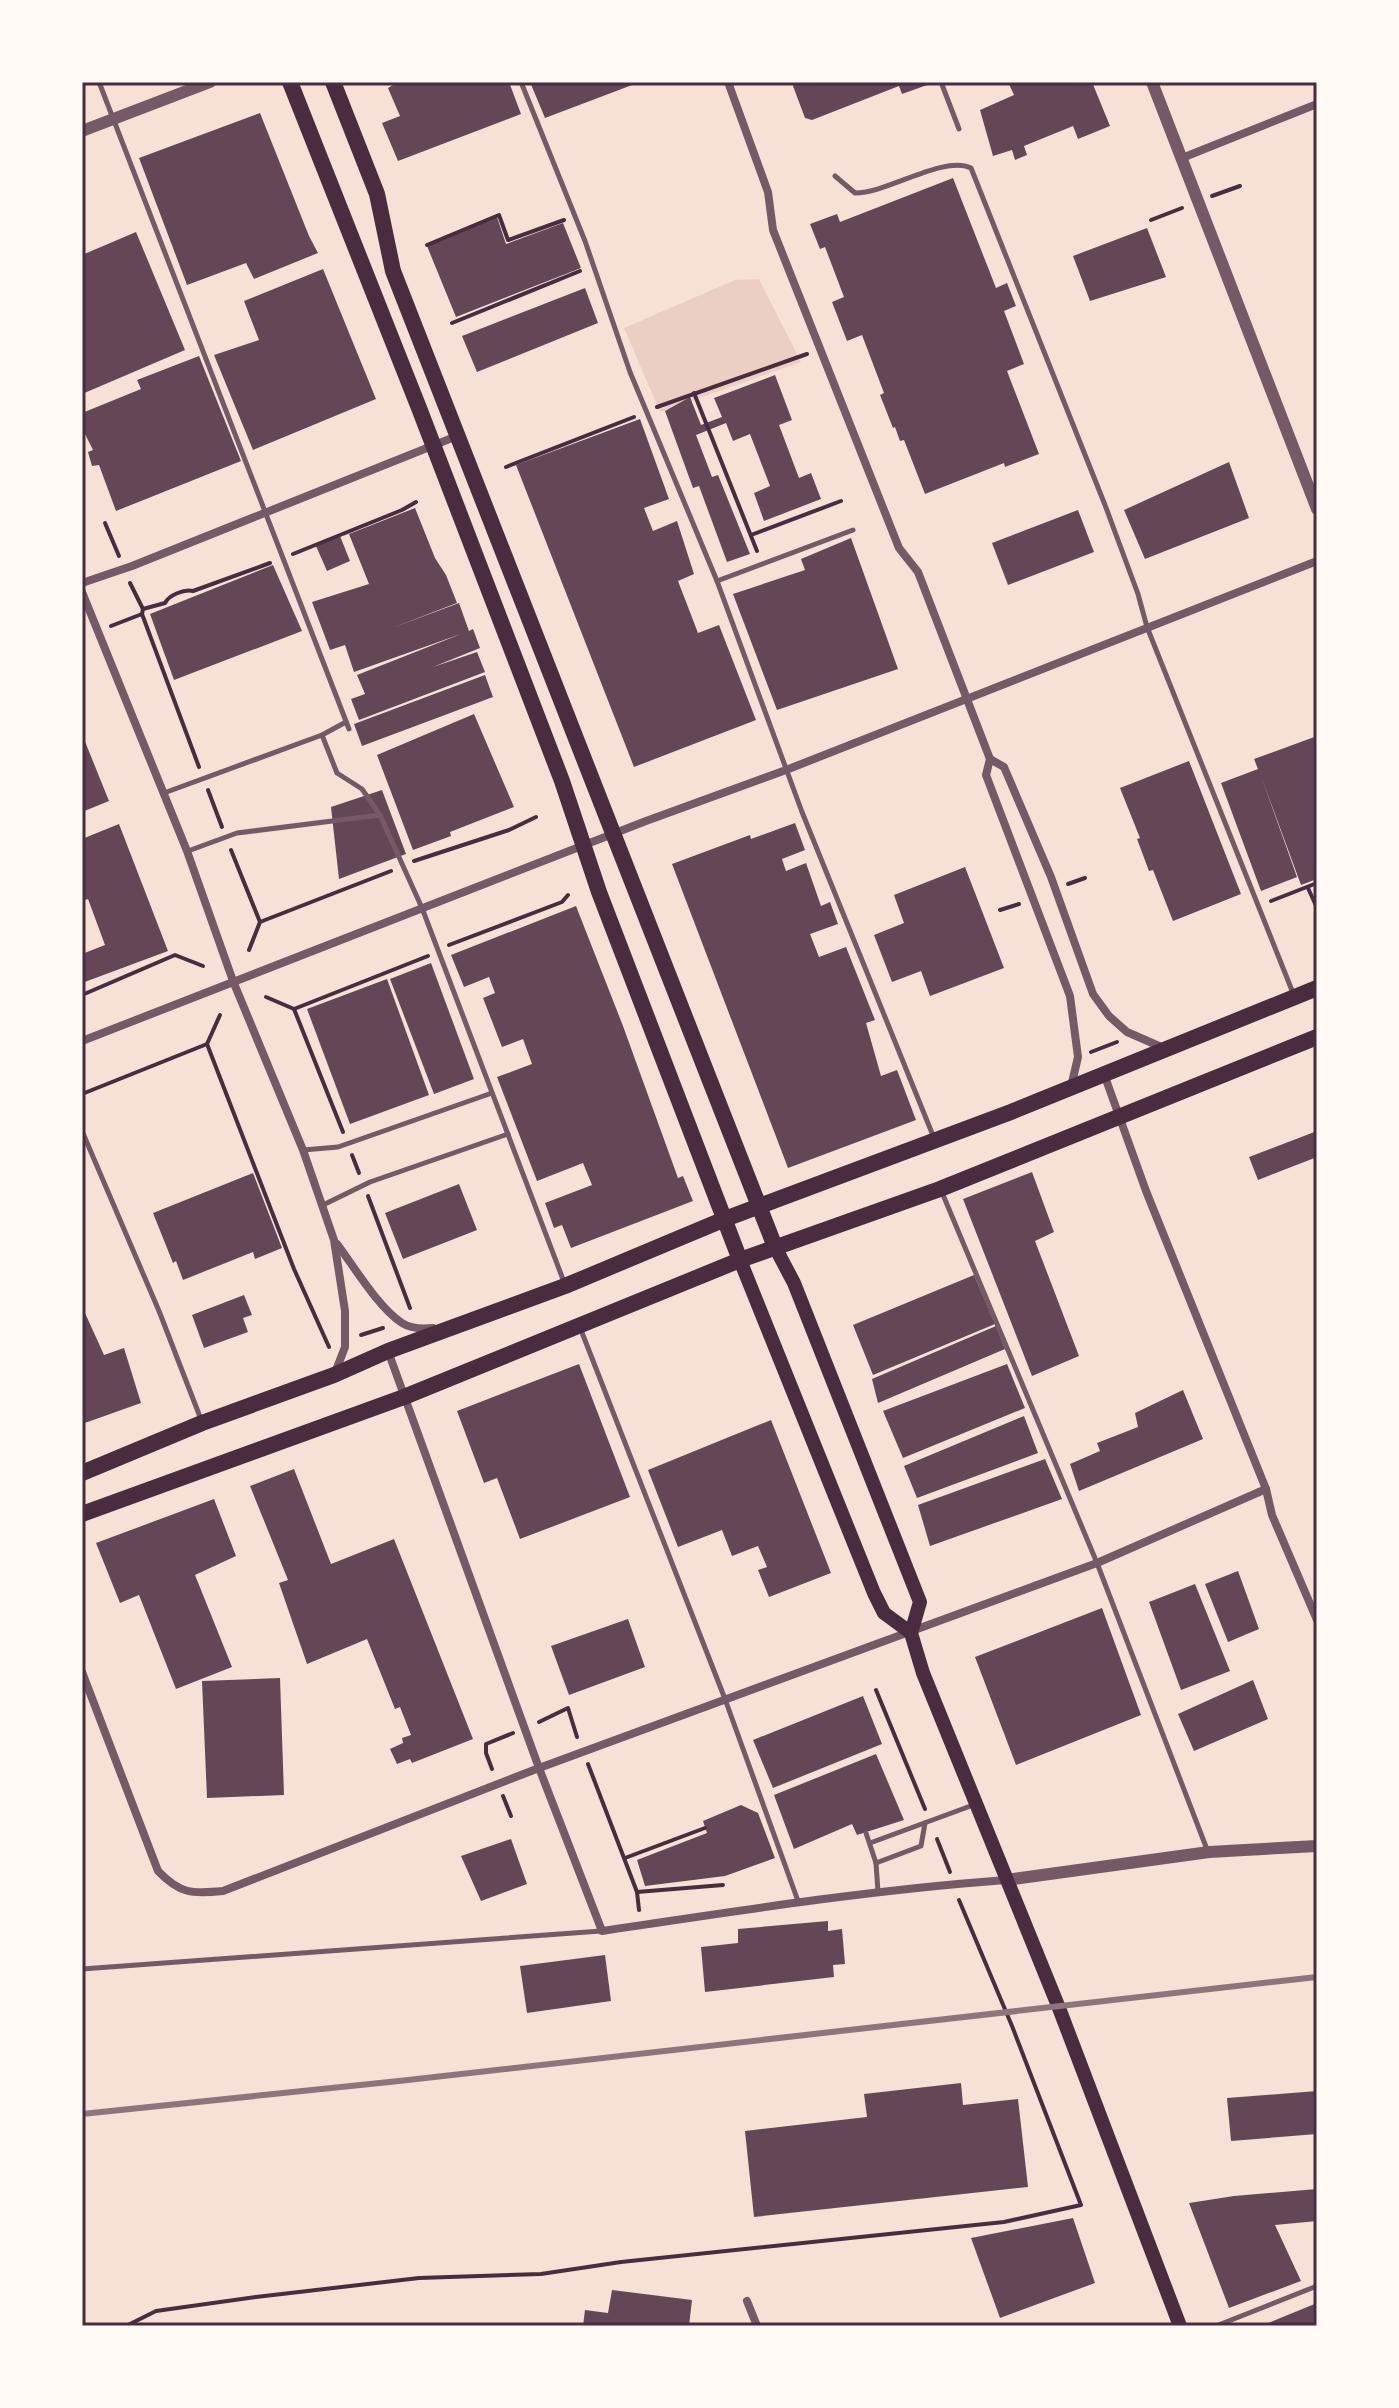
<svg xmlns="http://www.w3.org/2000/svg" width="1399" height="2408" viewBox="0 0 1399 2408" font-family="'Varela Round',sans-serif">
<rect width="100%" height="100%" fill="#f7e1d7"/>
<polygon fill="#ebcfc5" points="759,279 801,362 660,412 624,328 735,280"/>
<g fill="#644757">
<polygon points="398,82 509,82 521,114 398,161 382,123 400,116 388,88"/>
<polygon points="530,82 640,82 545,118"/>
<polygon points="795,82 929,82 930,84 902,94 899,86 812,120 805,118 793,86"/>
<polygon points="1008,82 1092,82 1110,126 1078,139 1073,126 1024,146 1027,155 1015,160 1012,150 993,156 980,110 1014,95"/>
<polygon points="260,113 309,236 318,253 254,279 246,263 187,285 139,158"/>
<polygon points="953,178 996,288 1007,283 1016,306 1004,311 1024,364 1007,371 1039,454 1005,467 1004,463 925,494 904,440 900,441 895,427 893,428 880,395 884,393 862,335 847,341 832,302 844,297 825,247 820,249 810,224 837,214 840,222"/>
<polygon points="497,217 506,244 563,223 581,268 456,317 427,246"/>
<polygon points="1147,228 1166,277 1090,301 1073,256"/>
<polygon points="136,232 185,350 82,394 82,255"/>
<polygon points="323,269 376,399 253,450 214,355 259,340 244,301"/>
<polygon points="585,288 598,323 477,372 462,336"/>
<polygon points="199,356 241,461 116,511 99,465 92,466 88,452 93,450 82,428 82,413 141,389 137,380"/>
<polygon points="775,375 792,420 779,425 799,478 811,473 821,499 764,521 754,493 770,486 750,434 733,441 726,423 696,435 712,477 718,475 750,554 727,562 699,486 693,488 665,411 690,397 701,425 722,417 714,398"/>
<polygon points="640,419 669,499 644,508 653,531 677,521 694,574 678,581 698,633 719,625 756,720 634,767 516,465"/>
<polygon points="1229,462 1249,518 1145,559 1124,510"/>
<polygon points="415,508 435,558 446,575 457,603 392,628 459,603 469,631 473,629 480,648 433,667 477,652 485,672 359,720 351,699 365,694 357,675 461,634 354,672 345,645 330,650 312,602 369,584 349,534"/>
<polygon points="1078,510 1094,552 1008,585 992,543"/>
<polygon points="340,536 350,561 327,571 316,546"/>
<polygon points="851,538 898,669 777,710 733,594 805,570 801,559"/>
<polygon points="273,565 302,631 174,680 150,614"/>
<polygon points="485,675 493,697 362,746 354,724"/>
<polygon points="474,714 514,807 450,832 451,836 413,850 377,755"/>
<polygon points="82,734 109,801 82,812"/>
<polygon points="1317,736 1317,879 1301,885 1261,776 1297,877 1261,891 1221,783 1258,769 1254,759"/>
<polygon points="1189,761 1241,894 1173,921 1153,870 1149,871 1137,839 1140,838 1120,788"/>
<polygon points="382,790 406,854 339,879 331,807"/>
<polygon points="795,823 805,850 782,859 786,871 806,863 821,906 830,902 838,924 810,934 819,957 846,947 875,1020 866,1023 881,1076 897,1070 916,1120 788,1168 672,864 750,835 751,839"/>
<polygon points="119,824 168,951 82,983 82,954 105,945 88,899 82,901 82,839"/>
<polygon points="965,867 1004,968 930,996 921,971 892,982 874,935 904,923 894,895"/>
<polygon points="576,906 623,1026 678,1178 683,1176 693,1201 571,1248 562,1225 554,1228 545,1203 592,1185 583,1163 537,1181 497,1077 532,1064 523,1039 502,1047 483,998 495,993 489,977 464,987 451,955"/>
<polygon points="431,963 474,1079 434,1094 390,979"/>
<polygon points="387,979 429,1095 350,1124 307,1009"/>
<polygon points="1317,1131 1317,1157 1258,1180 1249,1157"/>
<polygon points="1032,1172 1054,1232 1035,1241 1079,1356 1032,1376 963,1199"/>
<polygon points="253,1173 282,1248 255,1259 253,1252 183,1280 176,1261 173,1263 153,1213"/>
<polygon points="459,1184 477,1230 403,1259 385,1213"/>
<polygon points="974,1275 995,1324 873,1375 853,1325"/>
<polygon points="244,1295 252,1315 243,1318 248,1332 204,1348 192,1315"/>
<polygon points="85,1313 104,1355 124,1348 141,1403 82,1424 82,1314"/>
<polygon points="996,1326 1005,1349 878,1403 872,1379"/>
<polygon points="579,1364 630,1497 520,1539 497,1478 484,1483 457,1411"/>
<polygon points="1007,1364 1025,1408 903,1458 883,1411"/>
<polygon points="1183,1390 1203,1439 1079,1491 1070,1464 1100,1451 1097,1443 1138,1427 1135,1413"/>
<polygon points="1024,1416 1038,1453 917,1498 904,1466"/>
<polygon points="771,1420 831,1573 769,1597 758,1570 767,1567 758,1546 732,1556 722,1530 678,1547 648,1470"/>
<polygon points="1045,1459 1062,1499 930,1546 918,1505"/>
<polygon points="294,1469 331,1564 394,1539 473,1739 412,1763 410,1759 397,1764 390,1749 403,1743 402,1738 411,1735 400,1707 395,1709 367,1639 307,1664 279,1583 288,1580 250,1486"/>
<polygon points="214,1499 236,1556 195,1575 232,1667 176,1689 139,1595 120,1603 96,1543"/>
<polygon points="1238,1571 1259,1629 1228,1642 1205,1584"/>
<polygon points="1195,1584 1230,1671 1181,1690 1149,1602"/>
<polygon points="1102,1608 1141,1715 1016,1765 975,1657"/>
<polygon points="628,1619 645,1667 569,1695 551,1646"/>
<polygon points="280,1678 284,1795 207,1798 202,1681"/>
<polygon points="1253,1680 1268,1719 1194,1751 1178,1714"/>
<polygon points="863,1696 882,1744 773,1788 753,1740"/>
<polygon points="876,1754 904,1820 857,1835 852,1824 794,1849 774,1795"/>
<polygon points="741,1805 758,1813 775,1858 725,1876 645,1886 637,1860 707,1833 703,1821"/>
<polygon points="511,1839 527,1884 481,1901 461,1856"/>
<polygon points="828,1921 828,1931 842,1929 845,1964 833,1965 834,1977 705,1992 701,1947 738,1943 738,1929"/>
<polygon points="605,1955 611,2001 527,2013 520,1966"/>
<polygon points="961,2083 963,2105 1018,2099 1028,2187 754,2217 745,2131 867,2117 864,2094"/>
<polygon points="1317,2091 1317,2134 1231,2141 1227,2098"/>
<polygon points="1317,2189 1317,2221 1275,2225 1301,2281 1229,2308 1189,2203 1234,2196"/>
<polygon points="1073,2218 1095,2283 1000,2318 971,2238"/>
<polygon points="612,2290 692,2300 689,2326 583,2326 585,2310 608,2313"/>
<polygon points="1317,2303 1317,2326 1261,2326"/>
</g>
<g fill="none" stroke-linecap="round" stroke-linejoin="round">
<g stroke="#4a2c40" stroke-width="4">
<polyline points="1212,196 1240,186"/>
<polyline points="1151,220 1182,208"/>
<polyline points="427,245 499,215 508,240 564,220"/>
<polyline points="452,323 580,271"/>
<polyline points="694,393 757,551"/>
<polyline points="657,407 807,354"/>
<polyline points="506,467 634,417"/>
<polyline points="105,523 119,556"/>
<polyline points="751,535 841,501"/>
<polyline points="293,554 402,510 416,502"/>
<polyline points="130,583 143,609"/>
<polyline points="142,614 199,767"/>
<path d="M111,626L142,614L143,609L165,603C169,595 184,589 193,591L270,563"/>
<polyline points="208,790 222,827"/>
<polyline points="231,850 260,922"/>
<polyline points="414,861 509,830 536,817"/>
<polyline points="1068,884 1085,878"/>
<polyline points="1308,888 1317,908"/>
<polyline points="1271,901 1317,883"/>
<polyline points="1000,910 1019,904"/>
<polyline points="449,945 562,902 568,895"/>
<polyline points="249,950 260,922 391,871"/>
<polyline points="82,995 175,955 203,966"/>
<polyline points="266,997 294,1009 428,956"/>
<polyline points="294,1009 343,1132"/>
<polyline points="207,1044 294,1269 329,1347"/>
<polyline points="1091,1052 1117,1042"/>
<polyline points="82,1094 207,1044 220,1015"/>
<polyline points="352,1155 359,1173"/>
<polyline points="368,1196 410,1308"/>
<polyline points="361,1335 383,1328"/>
<polyline points="876,1690 925,1809"/>
<polyline points="539,1722 568,1708 577,1737"/>
<polyline points="588,1764 637,1892 639,1910"/>
<polyline points="492,1769 486,1753 486,1744 513,1733"/>
<polyline points="503,1796 511,1816"/>
<polyline points="937,1839 950,1872"/>
<polyline points="625,1858 705,1828"/>
<polyline points="637,1892 723,1885"/>
<polyline points="126,2326 156,2311 256,2297 419,2278 541,2274 621,2262 1004,2222 1081,2205 1012,2026 959,1900"/>
</g>
<g stroke="#755966" stroke-width="5">
<polyline points="99,82 349,729"/>
<polyline points="521,82 585,241 630,372 717,581 802,812 934,1138"/>
<polyline points="941,82 959,129"/>
<path d="M835,176L855,193C888,193 943,155 971,168L1105,505L1138,594L1147,627L1293,993"/>
<polyline points="717,581 853,530"/>
<polyline points="322,735 337,773 362,789 380,815"/>
<polyline points="164,793 322,735 346,722"/>
<polyline points="188,851 237,833 380,815 422,908 564,1282"/>
<polyline points="82,1131 159,1311 202,1422"/>
<polyline points="303,1150 338,1147 492,1093"/>
<polyline points="941,1190 1097,1563 1208,1852"/>
<polyline points="323,1205 370,1182 508,1134"/>
<polyline points="581,1330 725,1699 798,1901"/>
<polyline points="866,1833 876,1863 878,1892"/>
<polyline points="870,1843 976,1804"/>
<polyline points="876,1863 921,1846 925,1823"/>
<polyline points="82,1969 601,1931"/>
<polyline points="1216,2326 1317,2286"/>
</g>
<g stroke="#755966" stroke-width="8">
<polyline points="728,82 768,192 773,230 899,548 918,572 990,759 986,775 1070,996 1078,1057 1071,1087"/>
<polyline points="1182,158 1317,104"/>
<polyline points="82,583 132,566 457,436"/>
<polyline points="82,592 187,851 233,981 303,1150 334,1240 345,1311 345,1347 335,1373"/>
<polyline points="990,759 1004,767 1051,877 1093,994 1109,1016 1127,1032 1166,1049"/>
<polyline points="82,1041 646,821 786,770 1317,561"/>
<polyline points="1104,1074 1146,1191 1266,1489 1272,1515 1317,1620"/>
<path d="M337,1244C355,1268 378,1307 402,1323C411,1329 423,1329 433,1328"/>
<path d="M388,1351L539,1768L602,1931C736,1911 870,1890 1006,1880"/>
<path d="M82,1672L158,1871C180,1894 192,1894 223,1891L539,1768L1097,1563L1266,1489"/>
<polyline points="747,2301 757,2326"/>
</g>
<g stroke="#755966" stroke-width="12">
<polyline points="1152,82 1317,509"/>
<polyline points="82,131 210,82"/>
<polyline points="1006,1880 1209,1852 1317,1846"/>
</g>
<g stroke="#4a2c40" stroke-width="14">
<polyline points="775,1247 794,1283 920,1602 911,1633 923,1673 1059,2008 1180,2326"/>
<polyline points="740,1260 874,1593 884,1613 911,1633"/>
</g>
<g stroke="#4a2c40" stroke-width="16">
<polyline points="290,82 419,408 562,781 599,892 740,1260"/>
<polyline points="333,82 377,194 393,271 775,1247"/>
</g>
<g stroke="#4a2c40" stroke-width="16">
<polyline points="82,1473 202,1423 334,1375 388,1351 565,1286 725,1219 1011,1112 1317,988"/>
<polyline points="82,1514 404,1397 740,1260 940,1189 1317,1037"/>
</g>
<polyline stroke="#8f747c" stroke-width="6" points="82,2114 399,2081 1317,1977"/>
</g>
<rect width="1399" height="2408" fill="none" stroke="#fffaf5" stroke-width="168"/>
<rect x="84" y="84" width="1231" height="2240" fill="none" stroke="#4a2c40" stroke-width="3"/>
</svg>
